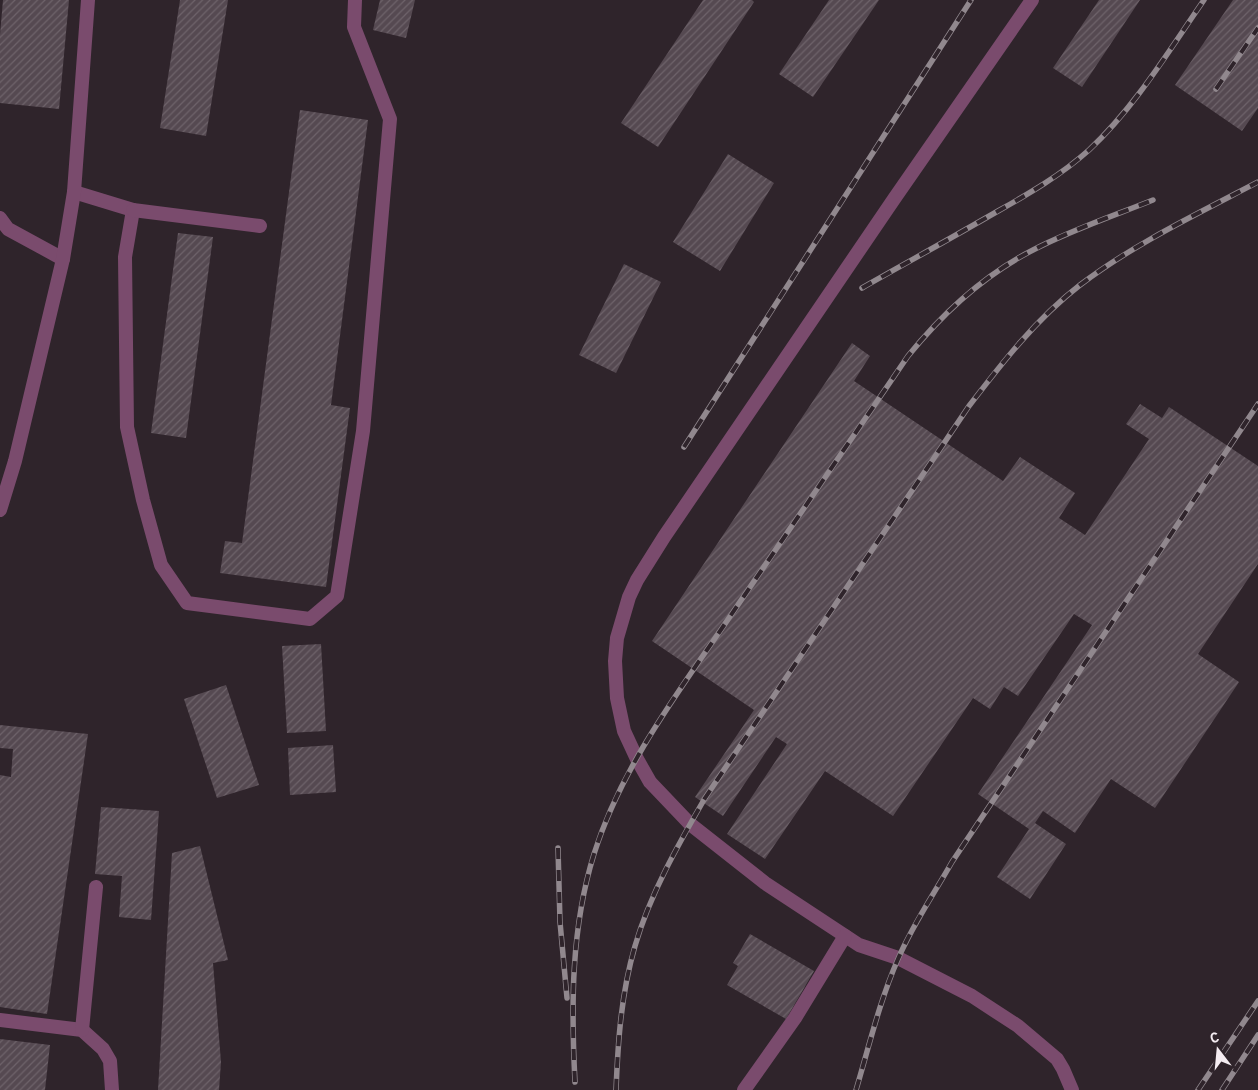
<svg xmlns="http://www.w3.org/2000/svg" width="1258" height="1090" viewBox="0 0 1258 1090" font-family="Overpass,sans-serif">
<defs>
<pattern id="building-hatch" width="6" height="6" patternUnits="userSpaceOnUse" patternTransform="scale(1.25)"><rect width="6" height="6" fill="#554951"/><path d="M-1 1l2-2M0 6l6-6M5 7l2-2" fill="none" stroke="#6e636a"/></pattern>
</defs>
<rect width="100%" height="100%" fill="#2f242b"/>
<g fill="url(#building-hatch)">
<polygon points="3,0 69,0 59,109 0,103 0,35"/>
<polygon points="180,0 228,0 206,136 160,128"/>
<polygon points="380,0 415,0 406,38 373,30"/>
<polygon points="703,0 752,0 754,2 658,147 621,123"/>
<polygon points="829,0 879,0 813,97 779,74"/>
<polygon points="1099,0 1140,0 1082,87 1053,68"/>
<polygon points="1233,0 1258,0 1258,108 1242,131 1175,85"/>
<polygon points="300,110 368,120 331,405 350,408 326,587 220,573 225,541 242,543"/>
<polygon points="728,154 774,183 720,271 673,242"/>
<polygon points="178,233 213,237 186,438 151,433"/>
<polygon points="624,264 661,282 616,373 579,355"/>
<polygon points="852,343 870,356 854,381 1003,481 1020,457 1075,493 1059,518 1085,535 1149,439 1126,424 1140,404 1162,418 1169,407 1258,466 1258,564 1198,654 1239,682 1155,808 1111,779 1075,833 1043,811 1035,823 1066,844 1030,899 997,877 1029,829 978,794 1092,625 1074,614 1018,696 1004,687 990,709 973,698 893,816 825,771 765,859 727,834 787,744 776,737 723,816 695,797 754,710 652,641"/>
<polygon points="321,644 326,731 287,733 282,646"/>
<polygon points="226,685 259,785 217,798 184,699"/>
<polygon points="0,725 88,734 47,1014 0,1007 0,775 11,777 13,749 0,748"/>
<polygon points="333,745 336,792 290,795 288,748"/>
<polygon points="101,807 159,811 151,920 119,917 122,876 95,874"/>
<polygon points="200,846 228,960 213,963 221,1062 219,1090 158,1090 172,853"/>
<polygon points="750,934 814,971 786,1019 727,985 738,966 733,963"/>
<polygon points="0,1039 50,1045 45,1090 0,1090"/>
</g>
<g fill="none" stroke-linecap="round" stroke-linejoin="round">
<g stroke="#7a4b6d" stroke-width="14">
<polyline points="1032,0 894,199 664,537 637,580 629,597 617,638 615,661 617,698 624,731 637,759 650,782 690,824 765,883 859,945 898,958 972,996 1018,1026 1057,1059 1063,1069 1072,1090"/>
<polyline points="74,192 133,210 125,257 127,427 143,500 161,565 187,603 310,619 337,596 363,431 390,119 354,27 355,0"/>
<polyline points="133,210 260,226"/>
<polyline points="0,218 8,229 63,259"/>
<polyline points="0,510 15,461 63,259 74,192 88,0"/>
<polyline points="0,1020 82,1030 103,1049 110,1061 112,1090"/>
<polyline points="82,1030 96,887"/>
<polyline points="744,1090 795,1018 845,936"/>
</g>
<defs>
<g id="rail">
<polyline points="1216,89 1258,28"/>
<path d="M862,288C908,262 953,237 998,211C1030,193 1061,175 1089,150C1135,107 1168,52 1204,0"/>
<polyline points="684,447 971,0"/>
<polyline points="558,848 560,922 567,998"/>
<path d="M575,1082C571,1005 571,928 594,854C622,765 680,690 731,615C790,529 849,442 908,356C942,314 984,275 1033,250C1071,230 1113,216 1153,200"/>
<path d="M616,1090C618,1041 621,994 635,946C650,894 678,845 705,798L969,406C1002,363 1036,319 1080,285C1134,244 1197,214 1258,182"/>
<path d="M856,1090C869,1046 880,1000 898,959C913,924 934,894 952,862L1258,404"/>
<polyline points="1198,1090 1258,1001"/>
<polyline points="1222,1090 1258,1035"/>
</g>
</defs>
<use href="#rail" stroke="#91888e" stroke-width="5.5"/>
<use href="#rail" stroke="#2f242b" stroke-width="4" stroke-dasharray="11" stroke-linecap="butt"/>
</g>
<g transform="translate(1218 1050) rotate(344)" stroke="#2f242b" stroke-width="4" paint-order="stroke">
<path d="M0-4L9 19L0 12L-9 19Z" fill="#f4ecf1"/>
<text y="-8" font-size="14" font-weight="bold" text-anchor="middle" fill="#f4ecf1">С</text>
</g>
</svg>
